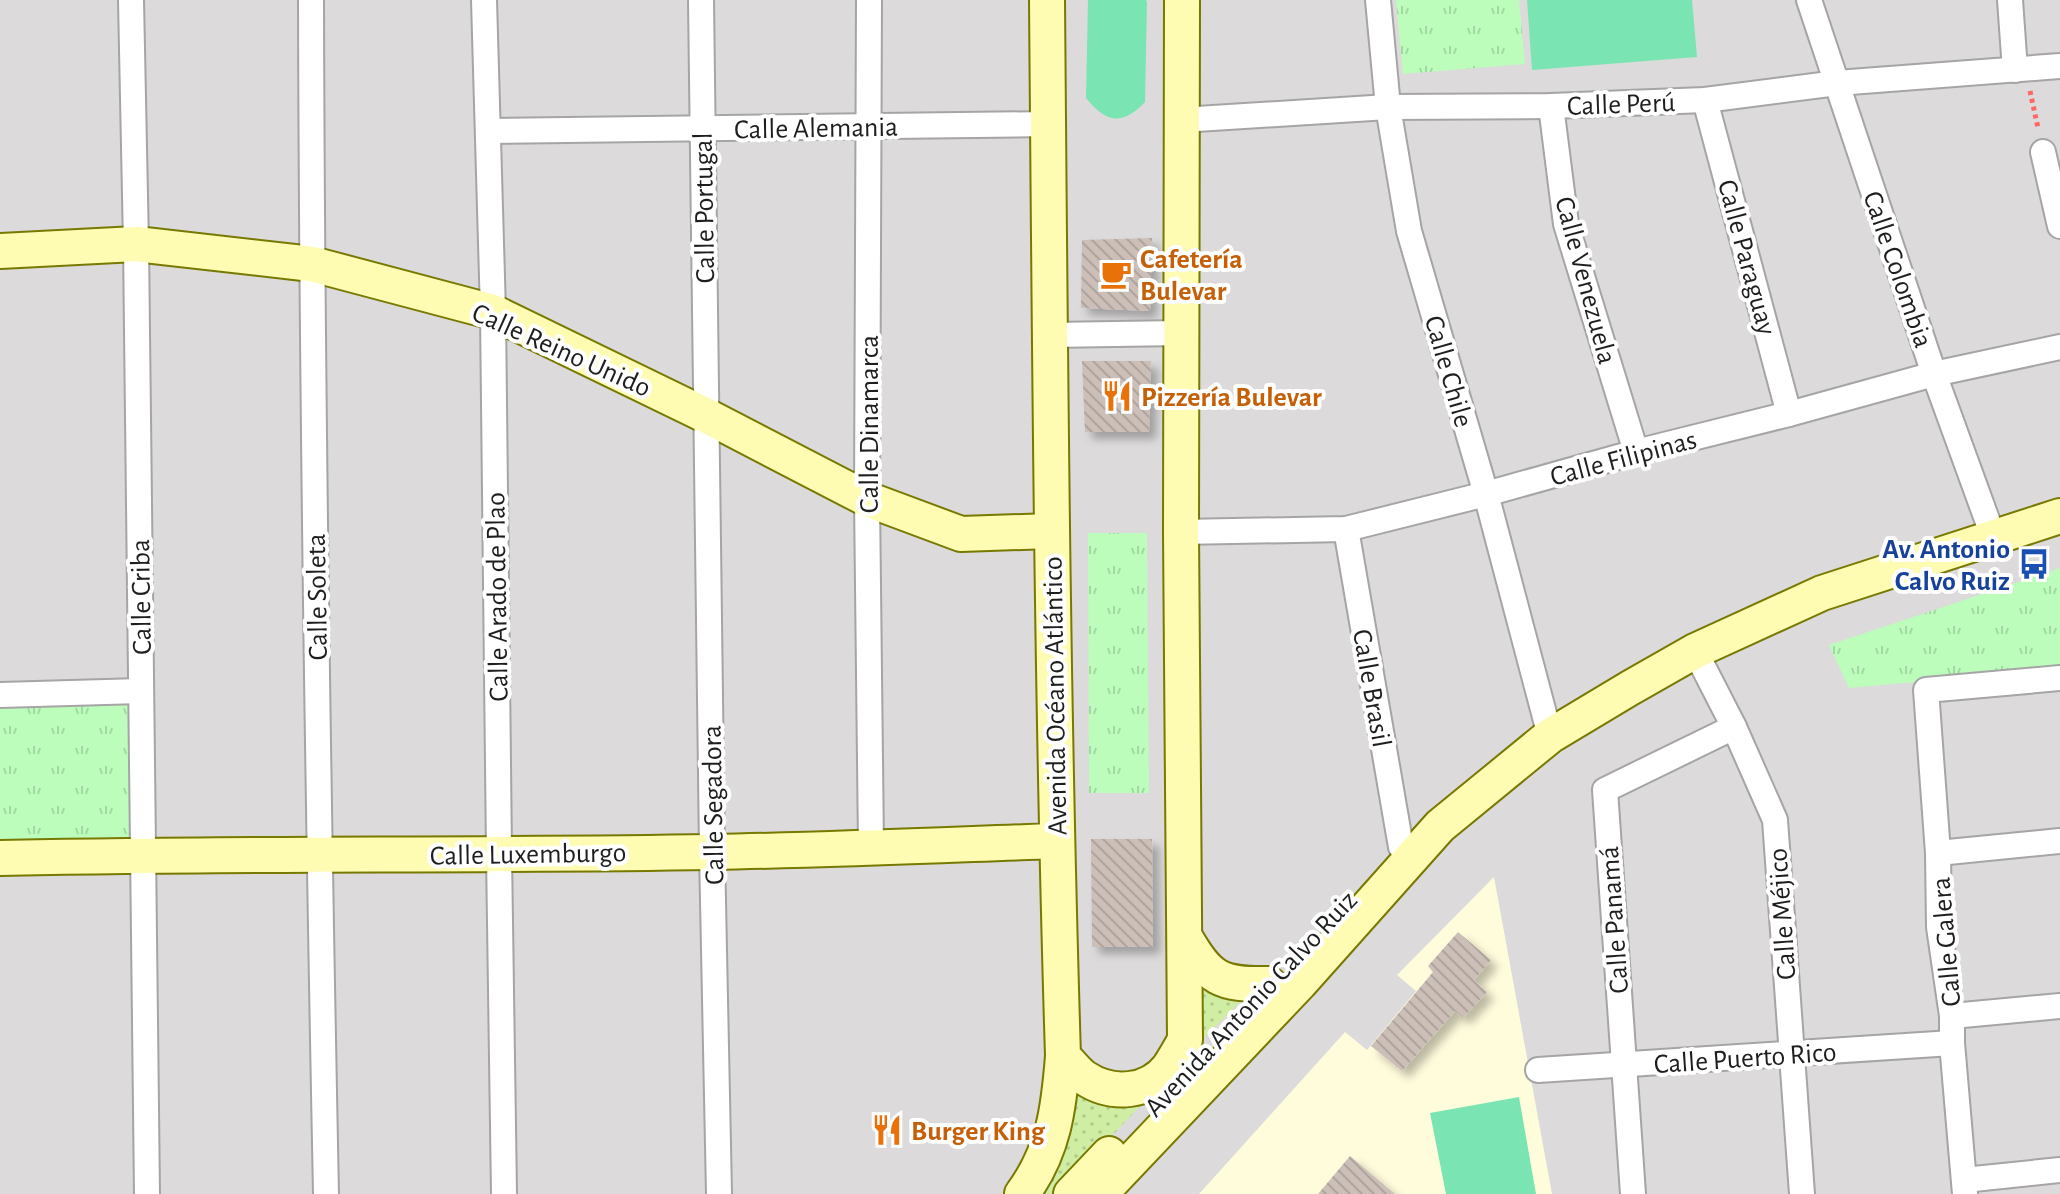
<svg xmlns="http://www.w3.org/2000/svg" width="2060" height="1194" viewBox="0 0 2060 1194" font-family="'Alegreya Sans',sans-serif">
<defs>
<pattern id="grass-dots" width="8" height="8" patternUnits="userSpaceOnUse" patternTransform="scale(2)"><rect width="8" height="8" fill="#cfeea4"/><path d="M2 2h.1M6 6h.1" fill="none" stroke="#b1cc8d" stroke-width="1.8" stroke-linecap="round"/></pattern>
<pattern id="park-tufts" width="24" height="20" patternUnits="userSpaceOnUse" patternTransform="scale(2)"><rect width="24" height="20" fill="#bdfdbc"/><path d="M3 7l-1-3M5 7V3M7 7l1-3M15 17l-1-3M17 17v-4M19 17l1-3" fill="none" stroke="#a2d8a1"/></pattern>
<pattern id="building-back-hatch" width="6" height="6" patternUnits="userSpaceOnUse" patternTransform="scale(2)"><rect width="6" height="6" fill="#ccbfb8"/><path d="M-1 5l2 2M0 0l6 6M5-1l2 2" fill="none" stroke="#afa49e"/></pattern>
<filter id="shadow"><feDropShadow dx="7" dy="7" stdDeviation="4" flood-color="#0004"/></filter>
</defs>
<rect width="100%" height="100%" fill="#f0eae3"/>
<rect fill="#dcdadb" x="0" y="0" width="2060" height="1194"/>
<polygon fill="#fffcdc" points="1494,877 1552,1194 1199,1194 1345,1032 1367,1050 1416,991 1397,975"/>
<g fill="url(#grass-dots)">
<polygon points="1200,983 1241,1001 1198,1044"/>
<polygon points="1073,1086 1143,1103 1057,1194 1038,1194"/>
</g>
<g fill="url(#park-tufts)">
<polygon points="1396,0 1519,0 1525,64 1403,74"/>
<polygon points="1088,533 1147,533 1149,793 1089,793"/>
<polygon points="2060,568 2060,669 1849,688 1829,645"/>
<polygon points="131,704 131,843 0,846 0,706"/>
</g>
<g fill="#7ae5b2">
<path d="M1088,0H1146L1147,2L1145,102C1121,127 1106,122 1086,98Z"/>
<polygon points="1527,0 1692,0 1697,57 1532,70"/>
<polygon points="1519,1097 1536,1194 1446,1194 1430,1113"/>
</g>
<g fill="url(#building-back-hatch)" filter="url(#shadow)">
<polygon points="1152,238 1150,311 1081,308 1082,240"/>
<polygon points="1082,361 1151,361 1149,432 1085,432"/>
<polygon points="1091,839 1152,839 1153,947 1092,947"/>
<polygon points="1458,932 1491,960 1474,980 1487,992 1463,1018 1455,1011 1402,1071 1371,1046 1433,972 1428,966"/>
<polygon points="1350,1156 1395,1194 1318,1194"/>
</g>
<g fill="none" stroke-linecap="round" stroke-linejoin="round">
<defs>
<g id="street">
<polyline points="131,0 136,244 147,1194"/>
<path d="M311,0C312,398 318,796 326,1194"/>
<polyline points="484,0 493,312 499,854 504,1194"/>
<polyline points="701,0 712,852 719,1194"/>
<polyline points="869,0 867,499 871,847"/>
<polyline points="1378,0 1388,107 1409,231 1486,494 1550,736"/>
<polyline points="1809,0 1934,374 1993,536"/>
<polyline points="2010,0 2015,70"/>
<polyline points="1705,100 1789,414"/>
<polyline points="1551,106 1566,224 1636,452"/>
<polyline points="1181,120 1388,107 1551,106 1705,100 1837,83 2060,66"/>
<polyline points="488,131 1048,124"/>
<polyline points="2043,152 2060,226"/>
<polyline points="1049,335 1181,333"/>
<polyline points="1346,529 1401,847"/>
<polyline points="1181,532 1346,529 1486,494 1636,452 1789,414 1934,374 2060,347"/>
<polyline points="1695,651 1734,727 1775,820 1802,1194"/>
<polyline points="0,695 141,691"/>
<polyline points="1938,853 2060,841"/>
<polyline points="1952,1016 2060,1006"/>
<polyline points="1538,1070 1952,1043"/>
<polyline points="1964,1180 2060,1170"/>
<polyline points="1633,1194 1605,790 1734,727"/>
<polyline points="1965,1194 1952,1043 1952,1016 1939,927 1938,853 1926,690 2060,678"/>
</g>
<g id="secondary">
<path d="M1047,0C1050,352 1052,704 1063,1056C1070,1063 1077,1073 1085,1078C1112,1096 1149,1093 1169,1067C1175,1058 1180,1049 1185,1040L1181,532L1182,0"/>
<polyline points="0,251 136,244 312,264 493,312 707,416 867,499 961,534 1051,531"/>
<path d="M0,858C237,853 475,856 712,852C827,850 942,845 1056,841"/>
<path d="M1185,937C1209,979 1220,985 1269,984"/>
<path d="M1022,1194C1054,1151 1059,1107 1063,1056"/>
<polyline points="1071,1194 1109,1154"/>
<polyline points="1100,1194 1300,983 1440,826 1550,736 1630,688 1695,651 1822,593 2060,516"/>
</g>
</defs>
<use href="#street" stroke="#a5a5a5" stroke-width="28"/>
<use href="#secondary" stroke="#777900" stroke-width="38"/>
<polyline stroke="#ff6664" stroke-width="5" stroke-dasharray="4 4" stroke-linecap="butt" points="2030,91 2038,128"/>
<use href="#street" stroke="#fff" stroke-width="24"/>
<use href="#secondary" stroke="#fefbb2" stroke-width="34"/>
</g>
<defs>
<symbol id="cafe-bare" viewBox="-9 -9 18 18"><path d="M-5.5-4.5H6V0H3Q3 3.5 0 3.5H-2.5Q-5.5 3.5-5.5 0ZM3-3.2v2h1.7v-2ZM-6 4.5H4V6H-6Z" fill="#e8710a" stroke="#fff" stroke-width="2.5" paint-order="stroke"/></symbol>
<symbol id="restaurant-bare" viewBox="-9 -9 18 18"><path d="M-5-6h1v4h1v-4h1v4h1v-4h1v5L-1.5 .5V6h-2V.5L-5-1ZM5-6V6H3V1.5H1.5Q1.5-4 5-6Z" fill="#e8710a" stroke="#fff" stroke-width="2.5" paint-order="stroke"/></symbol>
<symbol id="bus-bare" viewBox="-9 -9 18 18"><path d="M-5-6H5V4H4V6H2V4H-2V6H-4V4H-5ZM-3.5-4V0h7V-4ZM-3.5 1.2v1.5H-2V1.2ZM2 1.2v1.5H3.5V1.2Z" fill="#1a4fb4" stroke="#fff" stroke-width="2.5" paint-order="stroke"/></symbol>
</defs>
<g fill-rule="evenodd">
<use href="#cafe-bare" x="1094" y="252" width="44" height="44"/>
<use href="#restaurant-bare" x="1095" y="374" width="44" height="44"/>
<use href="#bus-bare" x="2012" y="542" width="44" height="44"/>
<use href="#restaurant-bare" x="865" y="1108" width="44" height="44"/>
</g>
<g text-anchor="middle" stroke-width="8" stroke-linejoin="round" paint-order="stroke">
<g font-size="28" fill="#1e1e1e" stroke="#fff">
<text transform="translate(1621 103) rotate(-2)" y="10">Calle Perú</text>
<text transform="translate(816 127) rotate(-1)" y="10">Calle Alemania</text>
<text transform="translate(703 208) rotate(-91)" y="10">Calle Portugal</text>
<text transform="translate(1748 257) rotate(75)" y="10">Calle Paraguay</text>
<text transform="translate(1899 269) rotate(71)" y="10">Calle Colombia</text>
<text transform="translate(1587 280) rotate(75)" y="10">Calle Venezuela</text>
<text transform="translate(562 349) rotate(24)" y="10">Calle Reino Unido</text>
<text transform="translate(1450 371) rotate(74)" y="10">Calle Chile</text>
<text transform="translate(868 424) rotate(-90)" y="10">Calle Dinamarca</text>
<text transform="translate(1623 457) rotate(-15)" y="10">Calle Filipinas</text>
<text transform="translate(140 597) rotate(-91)" y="10">Calle Criba</text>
<text transform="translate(316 597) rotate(-91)" y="10">Calle Soleta</text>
<text transform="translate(496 597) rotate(-91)" y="10">Calle Arado de Plao</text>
<text transform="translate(1373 688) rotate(80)" y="10">Calle Brasil</text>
<text transform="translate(1054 696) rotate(-91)" y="10">Avenida Océano Atlántico</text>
<text transform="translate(712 805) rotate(-91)" y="10">Calle Segadora</text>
<text transform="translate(528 853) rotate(-1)" y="10">Calle Luxemburgo</text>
<text transform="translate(1781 914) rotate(-94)" y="10">Calle Méjico</text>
<text transform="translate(1613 920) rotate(-94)" y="10">Calle Panamá</text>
<text transform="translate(1945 942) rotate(-95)" y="10">Calle Galera</text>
<text transform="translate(1250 1003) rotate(-47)" y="10">Avenida Antonio Calvo Ruiz</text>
<text transform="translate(1745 1057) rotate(-4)" y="10">Calle Puerto Rico</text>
</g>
<g font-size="28" font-weight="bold" fill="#c56008" stroke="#fff" text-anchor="start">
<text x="1140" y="268">Cafetería<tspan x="1140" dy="32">Bulevar</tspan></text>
<text x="1141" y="406">Pizzería Bulevar</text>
<text x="911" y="1140">Burger King</text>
</g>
<g font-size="28" font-weight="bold" fill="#164399" stroke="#fff" text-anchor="end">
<text x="2010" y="558">Av. Antonio<tspan x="2010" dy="32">Calvo Ruiz</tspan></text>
</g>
</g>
</svg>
